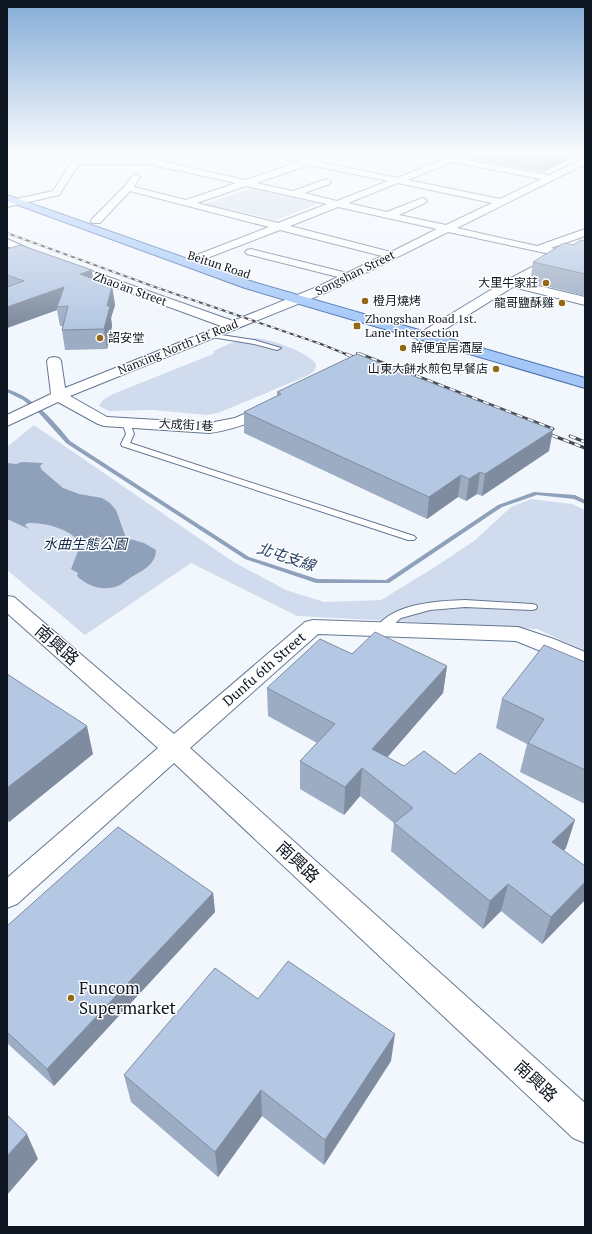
<svg xmlns="http://www.w3.org/2000/svg" width="592" height="1234" viewBox="0 0 592 1234" font-family="'PT Serif','Noto Sans TC',serif">
<rect width="100%" height="100%" fill="#f2f7fd"/>
<g fill="#d0dced">
<polygon points="252,188 317,203 317,204 276,220 205,204"/>
<path d="M256,338C270,339 308,352 316,364L315,370L309,375L218,413L207,415L153,410L109,411L99,406L103,400L113,394L213,354L214,351C227,344 240,339 256,338Z"/>
<polygon points="34,425 232,561 286,590 324,602 381,600 435,567 474,541 511,507 531,499 572,504 585,510 585,651 537,629 297,616 191,563 85,635 7,570 7,447"/>
</g>
<path fill="#8ea0ba" d="M22,462L43,463L40,466L42,470L63,488L79,494L102,498L110,503L116,510L126,538L144,543L156,550C156,563 145,569 135,575C130,577 125,582 120,585C105,592 88,587 77,576L78,573L71,569L80,546V543C69,528 46,523 28,523L25,525L29,529L7,519V469L8,468L7,463L16,464Z"/>
<g fill="none" stroke-linecap="round" stroke-linejoin="round">
<path fill="#8ea0ba" fill-rule="evenodd" d="M7,389C34,397 53,420 70,441L249,557L317,579L386,580L498,505L534,492L575,495L585,500V504L574,499L537,495L502,507L389,583H316L245,559L66,443L39,413L23,400L7,392Z"/>
<defs>
<g id="service">
<polygon points="51,154 59,154 79,161 77,162"/>
<polygon points="208,333 254,340 281,348 277,350 254,344 206,336 205,335"/>
<polygon points="123,420 129,420 134,434 130,443 414,536 416,538 414,540 408,540 122,446 121,444 126,434 122,422"/>
<path d="M465,600L532,604L536,605L537,607L536,609L532,610L465,607L430,610L401,618L386,631H378L376,628C393,603 438,601 465,600Z"/>
</g>
<g id="minor">
<path d="M77,154H85L82,158H148L245,180L298,162L267,156L266,154H283L397,178L442,160L421,157L417,154H436L451,157L458,154H470L461,159L549,175L585,158V164L457,228L537,246L585,229V236L551,248L585,254V260L561,256L563,258L561,260L522,282L585,297V305L513,287L428,340H418L416,337L418,334L507,280L555,255L448,232L325,293L70,396L107,417L209,423L235,418L269,403L274,405L277,408L274,411C253,422 233,430 209,433L104,426L98,424L58,402L7,426V415L51,394L47,361L49,358L54,357L59,358L61,361L65,388L221,326L24,254L7,246V239L32,250L233,321L317,287L338,277L247,254L245,252L247,250L251,249L347,273L382,256L280,230L202,260H194L192,258L194,256L269,227L130,191L100,223H92L91,221L92,219L125,186L133,175L136,174L140,177L134,187L186,200L236,183L148,164H79L59,195L7,207V201L53,191ZM452,162L541,179L500,199L408,180ZM309,165L388,181L337,201L304,193L329,184L331,182L326,179L293,191L256,183ZM398,183L492,203L446,225L399,215L425,203L427,201L425,199L422,198L387,212L348,203ZM246,186L327,204L278,223L197,203ZM338,207L437,229L391,252L290,226Z"/>
<polygon points="7,596 14,597 174,734 305,622 313,620 518,627 554,639 585,652 585,669 516,641 318,634 190,748 585,1103 585,1143 573,1138 174,763 17,904 7,908 7,878 158,748 7,613"/>
</g>
<polygon id="primary" points="7,195 253,282 585,378 585,388 245,288 7,201"/>
</defs>
<use href="#service" stroke="#647793" stroke-width="2"/>
<use href="#minor" stroke="#647793" stroke-width="2"/>
<use href="#primary" stroke="#4870aa" stroke-width="2"/>
<use href="#service" fill="#fff" fill-rule="evenodd"/>
<use href="#minor" fill="#fff" fill-rule="evenodd"/>
<use href="#primary" fill="#a4c7f8" fill-rule="evenodd"/>
<defs>
<g id="rail-far1">
<polyline points="7,233 155,287 321,344 348,355"/>
<polyline points="357,353 362,355"/>
</g>
<g id="rail">
<polyline points="346,354 363,361"/>
<polyline points="360,354 553,429"/>
<polyline points="541,431 585,448"/>
<polyline points="570,436 585,442"/>
</g>
</defs>
<use href="#rail-far1" stroke="#444b55" stroke-width="2"/>
<use href="#rail" stroke="#444b55" stroke-width="3"/>
<use href="#rail-far1" stroke="#fff" stroke-width="1.5" stroke-dasharray="4" stroke-linecap="butt"/>
<use href="#rail" stroke="#fff" stroke-width="2" stroke-dasharray="6" stroke-linecap="butt"/>
</g>
<g fill="#9cacc3">
<polygon points="473,154 581,154 543,172 472,159"/>
<polygon points="585,241 585,296 530,282 533,262 573,245"/>
<polygon points="7,249 112,286 115,305 111,318 112,326 107,349 65,350 62,330 63,326 60,326 57,310 7,328"/>
<polygon points="277,392 549,451 482,496 477,494 466,501 458,497 427,519 244,433 244,412 277,396"/>
<polygon points="352,654 447,666 443,693 387,757 404,766 455,774 566,848 564,850 585,900 542,944 501,911 483,929 391,851 394,823 360,796 344,815 300,789 300,761 317,743 268,716 267,688"/>
<polygon points="585,662 585,804 520,772 527,744 496,728 502,699"/>
<polygon points="7,674 93,754 9,822 7,820"/>
<polygon points="213,893 215,912 54,1086 7,1043 7,926"/>
<polygon points="258,999 391,1061 324,1165 262,1116 218,1177 131,1102 124,1075"/>
</g>
<g fill="#7f8c9f">
<polygon points="549,154 581,154 543,172 546,156"/>
<polygon points="92,270 94,289 80,274"/>
<polygon points="112,286 115,305 111,318 112,326 107,349 104,329 107,306"/>
<polygon points="64,287 57,307 57,310 7,328 7,307"/>
<polygon points="553,430 549,451 482,496 485,474"/>
<polygon points="480,472 477,494 466,501 469,479"/>
<polygon points="461,475 458,497 427,519 429,497"/>
<polygon points="447,666 443,693 372,775 372,749"/>
<polygon points="87,726 93,754 9,822 7,814 7,788"/>
<polygon points="362,768 360,796 344,815 345,787"/>
<polygon points="575,820 566,848 544,870 552,842"/>
<polygon points="585,882 585,900 542,944 551,917"/>
<polygon points="508,884 501,911 483,929 490,901"/>
<polygon points="213,893 215,912 54,1086 47,1069"/>
<polygon points="395,1034 391,1061 324,1165 325,1140"/>
<polygon points="261,1090 262,1116 218,1177 215,1152"/>
<polygon points="27,1134 38,1159 7,1195 7,1156"/>
</g>
<g fill="#b5c8e3" stroke="#7f8c9f">
<polygon points="539,154 549,154 546,156"/>
<polygon points="581,240 585,241 585,274 533,262 564,243 573,245"/>
<polygon points="20,245 92,270 80,274 112,286 107,306 110,306 104,329 62,330 68,306 57,307 64,287 7,307 7,287 24,281 7,275 7,249"/>
<polygon points="357,354 553,430 485,474 480,472 469,479 461,475 429,497 244,412 281,394 277,392"/>
<polygon points="375,632 447,666 372,749 404,766 424,751 455,774 480,753 575,820 552,842 585,866 585,882 551,917 508,884 490,901 394,823 413,808 362,768 345,787 300,761 335,724 267,688 320,639 352,654"/>
<polygon points="544,645 585,662 585,770 528,743 544,719 502,699"/>
<polygon points="7,674 87,726 7,788"/>
<polygon points="118,827 213,893 47,1069 7,1032 7,926"/>
<polygon points="288,961 395,1034 325,1140 261,1090 215,1152 124,1075 215,968 258,999"/>
<polygon points="7,1115 27,1134 7,1156"/>
</g>
<linearGradient id="sky" x2="0" y2="1"><stop stop-color="#84acd6"/><stop offset="0.47" stop-color="#f9fbfe"/><stop offset="1" stop-color="#f9fbfe" stop-opacity="0"/></linearGradient>
<rect width="592" height="327" fill="url(#sky)"/>
<g fill="#946814" stroke="#fff" stroke-width="1.5">
<circle cx="546" cy="283" r="4"/>
<circle cx="365" cy="301" r="4"/>
<circle cx="562" cy="303" r="4"/>
<rect x="353" y="322" width="8" height="8" rx="2"/>
<circle cx="100" cy="338" r="4"/>
<circle cx="403" cy="348" r="4"/>
<circle cx="496" cy="369" r="4"/>
<circle cx="71" cy="998" r="4"/>
</g>
<g text-anchor="middle" stroke-width="3" stroke-linejoin="round" paint-order="stroke">
<g font-size="12" fill="#0e1621" stroke="#fff">
<text transform="translate(219 265) rotate(18)" y="4">Beitun Road</text>
<text transform="translate(355 273) rotate(-26)" y="4">Songshan Street</text>
<text transform="translate(130 289) rotate(20)" y="4">Zhao'an Street</text>
<text transform="translate(178 347) rotate(-22)" y="4">Nanxing North 1st Road</text>
<text transform="translate(186 425) rotate(3)" y="4">大成街1巷</text>
</g>
<g font-size="12" fill="#0e1621" stroke="#fff" text-anchor="start">
<text x="538" y="287" text-anchor="end">大里牛家莊</text>
<text x="373" y="305">橙月燒烤</text>
<text x="554" y="307" text-anchor="end">龍哥鹽酥雞</text>
<text x="365" y="323">Zhongshan Road 1st.<tspan x="365" dy="14">Lane Intersection</tspan></text>
<text x="108" y="342">詔安堂</text>
<text x="411" y="352">醉便宜居酒屋</text>
<text x="488" y="373" text-anchor="end">山東大餅水煎包早餐店</text>
</g>
<g font-size="14" font-style="italic" fill="#112a4e" stroke="#fff">
<text x="85" y="549">水曲生態公園</text>
</g>
<g font-size="14" fill="#0e1621" stroke="#fff">
<text transform="translate(264 669) rotate(-41)" y="5">Dunfu 6th Street</text>
</g>
<g font-size="15" font-style="italic" fill="#274167" stroke="#fff">
<text transform="translate(286 557) rotate(18)" y="5">北屯支線</text>
</g>
<g font-size="17" fill="#0e1621" stroke="#fff">
<text transform="translate(57 645) rotate(41)" y="6">南興路</text>
<text transform="translate(298 862) rotate(43)" y="6">南興路</text>
<text transform="translate(536 1081) rotate(43)" y="6">南興路</text>
</g>
<g font-size="17" fill="#0e1621" stroke="#fff" text-anchor="start">
<text x="79" y="994">Funcom<tspan x="79" dy="20">Supermarket</tspan></text>
</g>
</g>
<rect width="592" height="1234" fill="none" stroke="#0e1621" stroke-width="16"/>
</svg>
